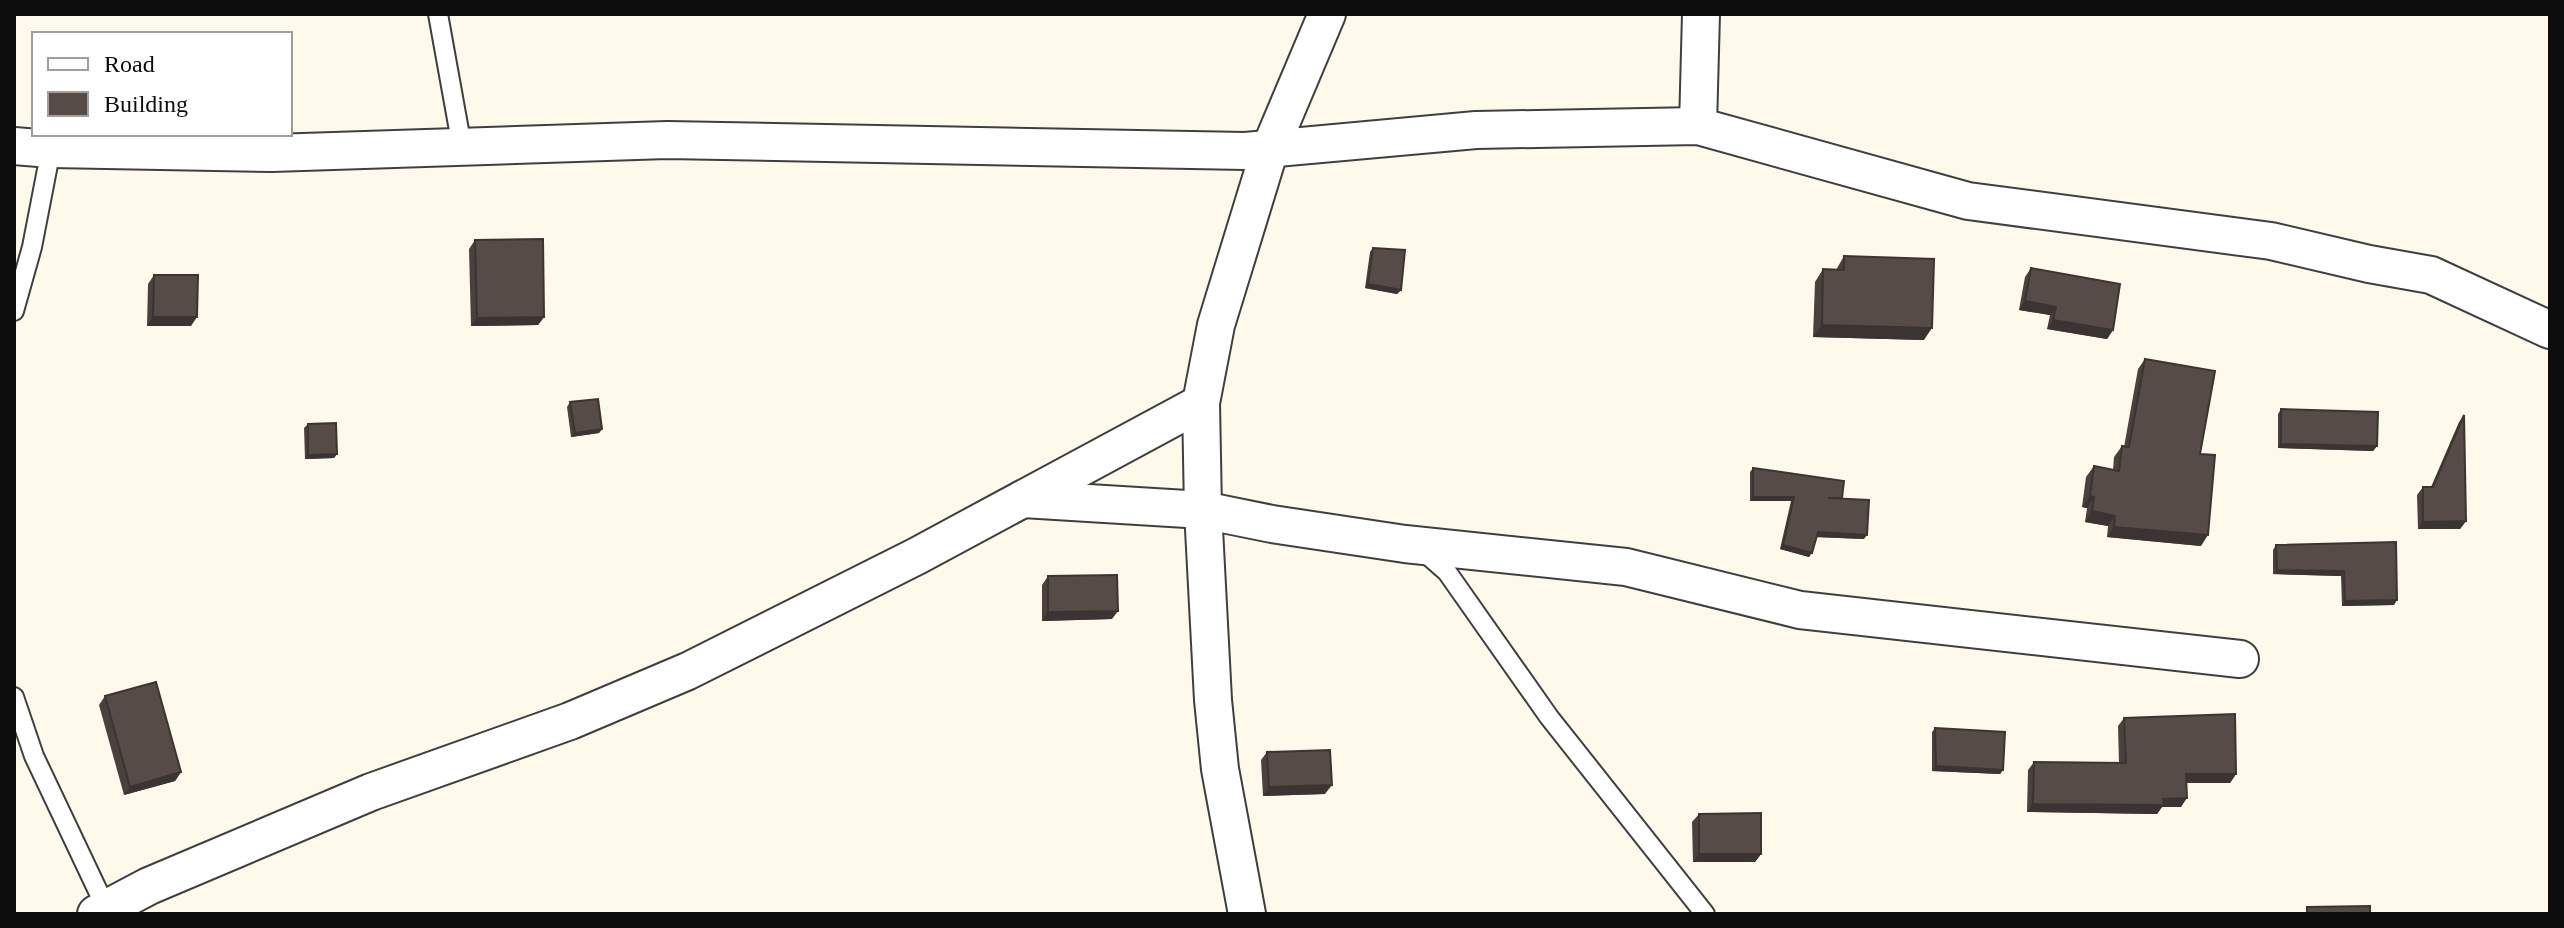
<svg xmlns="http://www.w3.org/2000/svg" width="2564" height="928" viewBox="0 0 2564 928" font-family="'Times New Roman',serif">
<rect width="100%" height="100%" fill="#fff9eb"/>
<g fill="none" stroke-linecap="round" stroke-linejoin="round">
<defs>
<g id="lane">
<polyline points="438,14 462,147"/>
<polyline points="14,311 32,247 51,149"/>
<polyline points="1423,551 1447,572 1549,717 1705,914"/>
<polyline points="14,697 34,756 106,908"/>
</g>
<g id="street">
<polyline points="1698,126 1701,14"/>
<polyline points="14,146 51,149 272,153 667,140 1245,151 1476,130 1698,126 1968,201 2271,241 2369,264 2431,275 2550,330"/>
<polyline points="1023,499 1203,510 1272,524 1405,544 1626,567 1800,610 2240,659"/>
<polyline points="96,914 149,886 371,792 570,721 688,671 917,556 1201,403"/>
<polyline points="1247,914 1220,769 1213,700 1203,510 1201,403 1216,325 1270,149 1327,14"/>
</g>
</defs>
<use href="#lane" stroke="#3f3f3f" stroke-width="22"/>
<use href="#street" stroke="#3f3f3f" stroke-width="40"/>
<use href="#lane" stroke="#fff" stroke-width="18"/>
<use href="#street" stroke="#fff" stroke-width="36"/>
</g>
<g fill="#4a403d">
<polygon points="475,240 544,317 538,325 471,326 469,249"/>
<polygon points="1373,248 1401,290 1397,294 1365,288 1370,252"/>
<polygon points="1844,256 1924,340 1813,337 1815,282 1823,269 1836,270"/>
<polygon points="2031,268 2113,330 2107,339 2047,329 2050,315 2019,310 2025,277"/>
<polygon points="154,275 191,326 147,326 148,284"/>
<polygon points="2145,359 2200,454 2201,546 2107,537 2108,526 2085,522 2087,508 2082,507 2086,477 2094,466 2113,470 2114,457 2122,446 2124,447 2138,369"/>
<polygon points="570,402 602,429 599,433 571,437 567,407"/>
<polygon points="2281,409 2377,446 2373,451 2278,448 2278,414"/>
<polygon points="2464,415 2466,521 2460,529 2418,529 2417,495 2423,487 2431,487 2459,422"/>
<polygon points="308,424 337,454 334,458 305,459 304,428"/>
<polygon points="1753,468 1841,499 1864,539 1816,537 1809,557 1780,549 1791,501 1750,501 1750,472"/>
<polygon points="2396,542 2394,605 2342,606 2341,576 2273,574 2273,550 2276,545"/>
<polygon points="1048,576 1112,619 1042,621 1042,585"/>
<polygon points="105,696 181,772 175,781 124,795 99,705"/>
<polygon points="2124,718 2236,774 2230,783 2186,783 2181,807 2162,807 2157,814 2027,812 2028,770 2034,762 2119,763 2118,726"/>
<polygon points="1935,728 2003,770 2000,774 1932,771 1932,732"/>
<polygon points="1267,752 1325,794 1263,796 1261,760"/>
<polygon points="1699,814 1761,854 1755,862 1693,862 1692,822"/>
</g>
<g fill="#3c3432">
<polygon points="1368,284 1401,290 1397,294 1365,288"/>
<polygon points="2025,301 2056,307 2050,315 2019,310"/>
<polygon points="153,317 197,317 191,326 147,326"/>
<polygon points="544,317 538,325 471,326 477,318"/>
<polygon points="2053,320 2113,330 2107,339 2047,329"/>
<polygon points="1822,325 1932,328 1924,340 1813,337"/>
<polygon points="602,429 599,433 571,437 575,433"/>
<polygon points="2281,444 2377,446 2373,451 2278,448"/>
<polygon points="337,454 334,458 305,459 308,455"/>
<polygon points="2090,496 2094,497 2087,508 2082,507"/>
<polygon points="1753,497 1794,497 1791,501 1750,501"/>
<polygon points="2092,511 2115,516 2108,526 2085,522"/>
<polygon points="2466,521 2460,529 2418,529 2423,522"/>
<polygon points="2114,527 2208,535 2201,546 2107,537"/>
<polygon points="1818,532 1867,535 1864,539 1815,537"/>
<polygon points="1783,545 1812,553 1809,557 1780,549"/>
<polygon points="2277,570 2344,571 2341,576 2273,574"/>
<polygon points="2397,600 2394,605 2342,606 2345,601"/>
<polygon points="1118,611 1112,619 1042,621 1048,612"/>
<polygon points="1936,766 2003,770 2000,774 1932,771"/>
<polygon points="181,772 175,781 124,795 130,787"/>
<polygon points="2186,774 2236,774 2230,783 2180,783"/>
<polygon points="1332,785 1325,794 1263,796 1269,787"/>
<polygon points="2187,798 2181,807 2162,807 2157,814 2027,812 2033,804"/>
<polygon points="1699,854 1761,854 1755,862 1693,862"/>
</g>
<g fill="#564b47" stroke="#3c3432" stroke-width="2">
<polygon points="543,239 544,317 477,318 475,240"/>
<polygon points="1373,248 1405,250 1401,290 1368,284"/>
<polygon points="1844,256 1934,259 1932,328 1822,325 1823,269 1844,270"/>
<polygon points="2031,268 2120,284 2113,330 2053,320 2056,307 2025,301"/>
<polygon points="154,275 198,275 197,317 153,317"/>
<polygon points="2145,359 2215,371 2200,454 2215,455 2208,535 2114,527 2115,516 2092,511 2094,497 2090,496 2094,466 2119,471 2122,446 2129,447"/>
<polygon points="598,399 602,429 575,433 570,402"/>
<polygon points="2281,409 2378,412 2377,446 2281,444"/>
<polygon points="2464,415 2466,521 2423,522 2423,487 2433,487"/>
<polygon points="336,423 337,454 308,455 308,424"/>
<polygon points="1753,468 1844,481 1842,498 1828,498 1869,500 1867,535 1818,532 1812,553 1783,545 1794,497 1753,497"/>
<polygon points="2396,542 2397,600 2345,601 2344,571 2277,570 2276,545"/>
<polygon points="1117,575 1118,611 1048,612 1048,576"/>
<polygon points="156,682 181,772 130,787 105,696"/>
<polygon points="2235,714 2236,774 2186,774 2187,798 2163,799 2164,805 2033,804 2034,762 2126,763 2124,718"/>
<polygon points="1935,728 2005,732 2003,770 1936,766"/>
<polygon points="1330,750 1332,785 1269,787 1267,752"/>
<polygon points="1761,813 1761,854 1699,854 1699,814"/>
<polygon points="2370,906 2370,914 2307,914 2307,907"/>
</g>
<rect width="2564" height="928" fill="none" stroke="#0c0c0c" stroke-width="32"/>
<rect x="32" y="32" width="260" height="104" fill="#ffffff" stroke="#9e9e9e" stroke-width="2"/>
<rect x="48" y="58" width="40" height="12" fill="#ffffff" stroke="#9e9e9e" stroke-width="2"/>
<text x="104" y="72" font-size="24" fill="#0c0c0c">Road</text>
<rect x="48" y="92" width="40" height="24" fill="#564b47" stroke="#9e9e9e" stroke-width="2"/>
<text x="104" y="112" font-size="24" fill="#0c0c0c">Building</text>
</svg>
